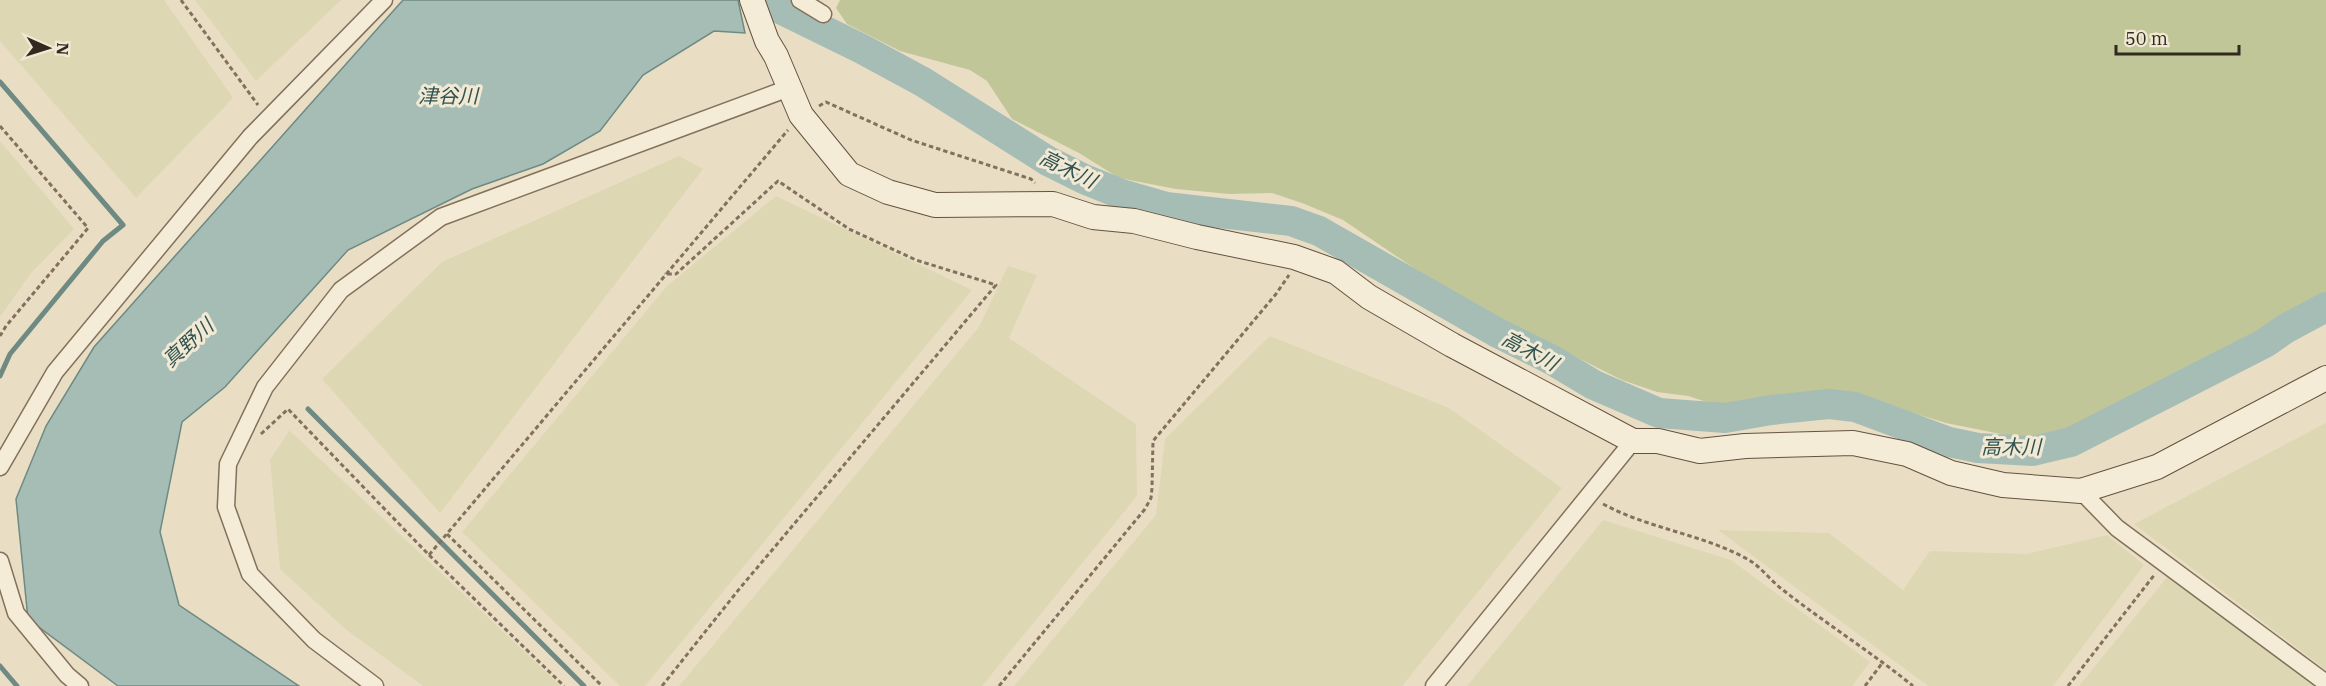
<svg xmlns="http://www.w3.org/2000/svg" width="2326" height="686" viewBox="0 0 2326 686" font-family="'IBM Plex Serif','Noto Sans JP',serif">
<rect width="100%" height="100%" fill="#e9dec4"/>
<g fill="#ded7b3">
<polygon points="0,0 164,0 233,98 136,198 0,41"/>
<polygon points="195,0 341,0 256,81"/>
<polygon points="0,141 74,229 31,273 0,317"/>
<polygon points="679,156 703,169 440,513 322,379 442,262"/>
<polygon points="776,196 972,290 645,686 620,686 462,532 667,286"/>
<polygon points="1008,266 1037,275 1009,338 1136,424 1137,496 982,686 679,686 979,327"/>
<polygon points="1270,336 1449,408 1562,488 1402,686 1014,686 1156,515 1165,439"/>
<polygon points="2326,423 2326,670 2134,524"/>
<polygon points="289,431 290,431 561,686 423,686 344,628 280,569 270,460"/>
<polygon points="1603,520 1731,560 1870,662 1852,686 1467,686"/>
<polygon points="1718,530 1829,533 1903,590 1930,551 2027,554 2107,535 2144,565 2053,686 1928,686"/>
<polygon points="2168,576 2315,686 2079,686"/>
</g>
<polygon fill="#c1c699" points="840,0 2326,0 2326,295 2245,342 2160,382 2078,426 2044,437 2006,435 1946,423 1883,404 1818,393 1755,399 1716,405 1688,396 1657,392 1622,380 1476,307 1433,281 1343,220 1302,203 1272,193 1229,194 1176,189 1119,178 1079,153 1012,119 987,81 970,70 900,51 847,24 836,8"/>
<polygon fill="#a6bdb6" stroke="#6e8a83" stroke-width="1.5" points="403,0 738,0 745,33 714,31 643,75 600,131 543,164 472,189 348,250 225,387 182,422 160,532 179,605 299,686 118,686 28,619 16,499 46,426 94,347"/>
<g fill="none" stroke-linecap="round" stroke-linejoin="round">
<g stroke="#6e8a83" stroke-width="5">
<polyline points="0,82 123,225 103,241 10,354 0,376"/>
<polyline points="308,409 584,686"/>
<polyline points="0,666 17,686"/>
</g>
<polyline stroke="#a6bdb6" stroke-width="30" points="762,0 862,49 923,82 1048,161 1084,179 1121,194 1166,207 1291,221 1319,231 1496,332 1552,360 1594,385 1659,413 1725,418 1771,410 1829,404 1855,407 1949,442 1978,448 2033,451 2071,442 2265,343 2285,329 2326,307"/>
<defs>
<g id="street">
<polyline points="800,0 823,14"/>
<polyline points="0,467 55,372 250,137 384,0"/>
<polyline points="2081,491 2117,528 2326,683"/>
<polyline points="0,561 16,613 67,675 80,686"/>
<polyline points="375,686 314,640 250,574 226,507 228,464 265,387 341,290 441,217 789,88"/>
<polyline points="1434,686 1633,441"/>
</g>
<polyline id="secondary" points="752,0 767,41 776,56 801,115 849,174 888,192 935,205 1053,204 1093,217 1134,221 1197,237 1294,257 1336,272 1369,297 1452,345 1633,441 1658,441 1700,451 1745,446 1853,443 1907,454 1951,473 2003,485 2081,491 2157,467 2326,378"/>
</defs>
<use href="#street" stroke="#82715d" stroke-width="19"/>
<use href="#secondary" stroke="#645240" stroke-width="26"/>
<g stroke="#82715d" stroke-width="3" stroke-dasharray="4.5 3" stroke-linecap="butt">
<polyline points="181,0 258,105"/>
<polyline points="819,106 826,102 911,140 1031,179 1035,183"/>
<polyline points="0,126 88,228 6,326 0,336"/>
<polyline points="261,434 288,409 429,555 564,686"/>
<path d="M 1603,504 C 1649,529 1703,534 1749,560 C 1761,567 1771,581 1783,590 C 1825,623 1871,652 1913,686"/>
<polyline points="447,534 602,686"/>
<polyline points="429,555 788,130"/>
<polyline points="662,686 740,588 996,285 916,260 849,229 778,181 676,274 664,274"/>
<polyline points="999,686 1145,509 1151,498 1152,488 1153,441 1276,294 1289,275"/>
<polyline points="1865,686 1883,662"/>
<polyline points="2068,686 2155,574"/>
</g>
<use href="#street" stroke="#f5ecd7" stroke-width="16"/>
<use href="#secondary" stroke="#f5ecd7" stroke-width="24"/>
</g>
<g text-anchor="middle" stroke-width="6" stroke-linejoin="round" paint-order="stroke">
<g font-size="20" font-style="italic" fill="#305250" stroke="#f1e9d3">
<text x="448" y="103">津谷川</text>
<text transform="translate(1068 169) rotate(26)" y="7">高木川</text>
<text transform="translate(188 343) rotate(-42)" y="7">真野川</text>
<text transform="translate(1530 351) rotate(28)" y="7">高木川</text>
<text x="2011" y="454">高木川</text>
</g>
</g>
<g transform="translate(48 48) rotate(93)" stroke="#f1e9d3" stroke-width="4.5" paint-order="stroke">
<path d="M0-4.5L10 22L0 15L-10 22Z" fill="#33291f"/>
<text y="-9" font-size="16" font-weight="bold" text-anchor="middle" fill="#33291f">N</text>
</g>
<path d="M2116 45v9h123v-9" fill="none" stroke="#33291f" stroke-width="3"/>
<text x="2125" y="45" font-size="18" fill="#33291f" stroke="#f1e9d3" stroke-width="4.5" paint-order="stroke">50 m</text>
</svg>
